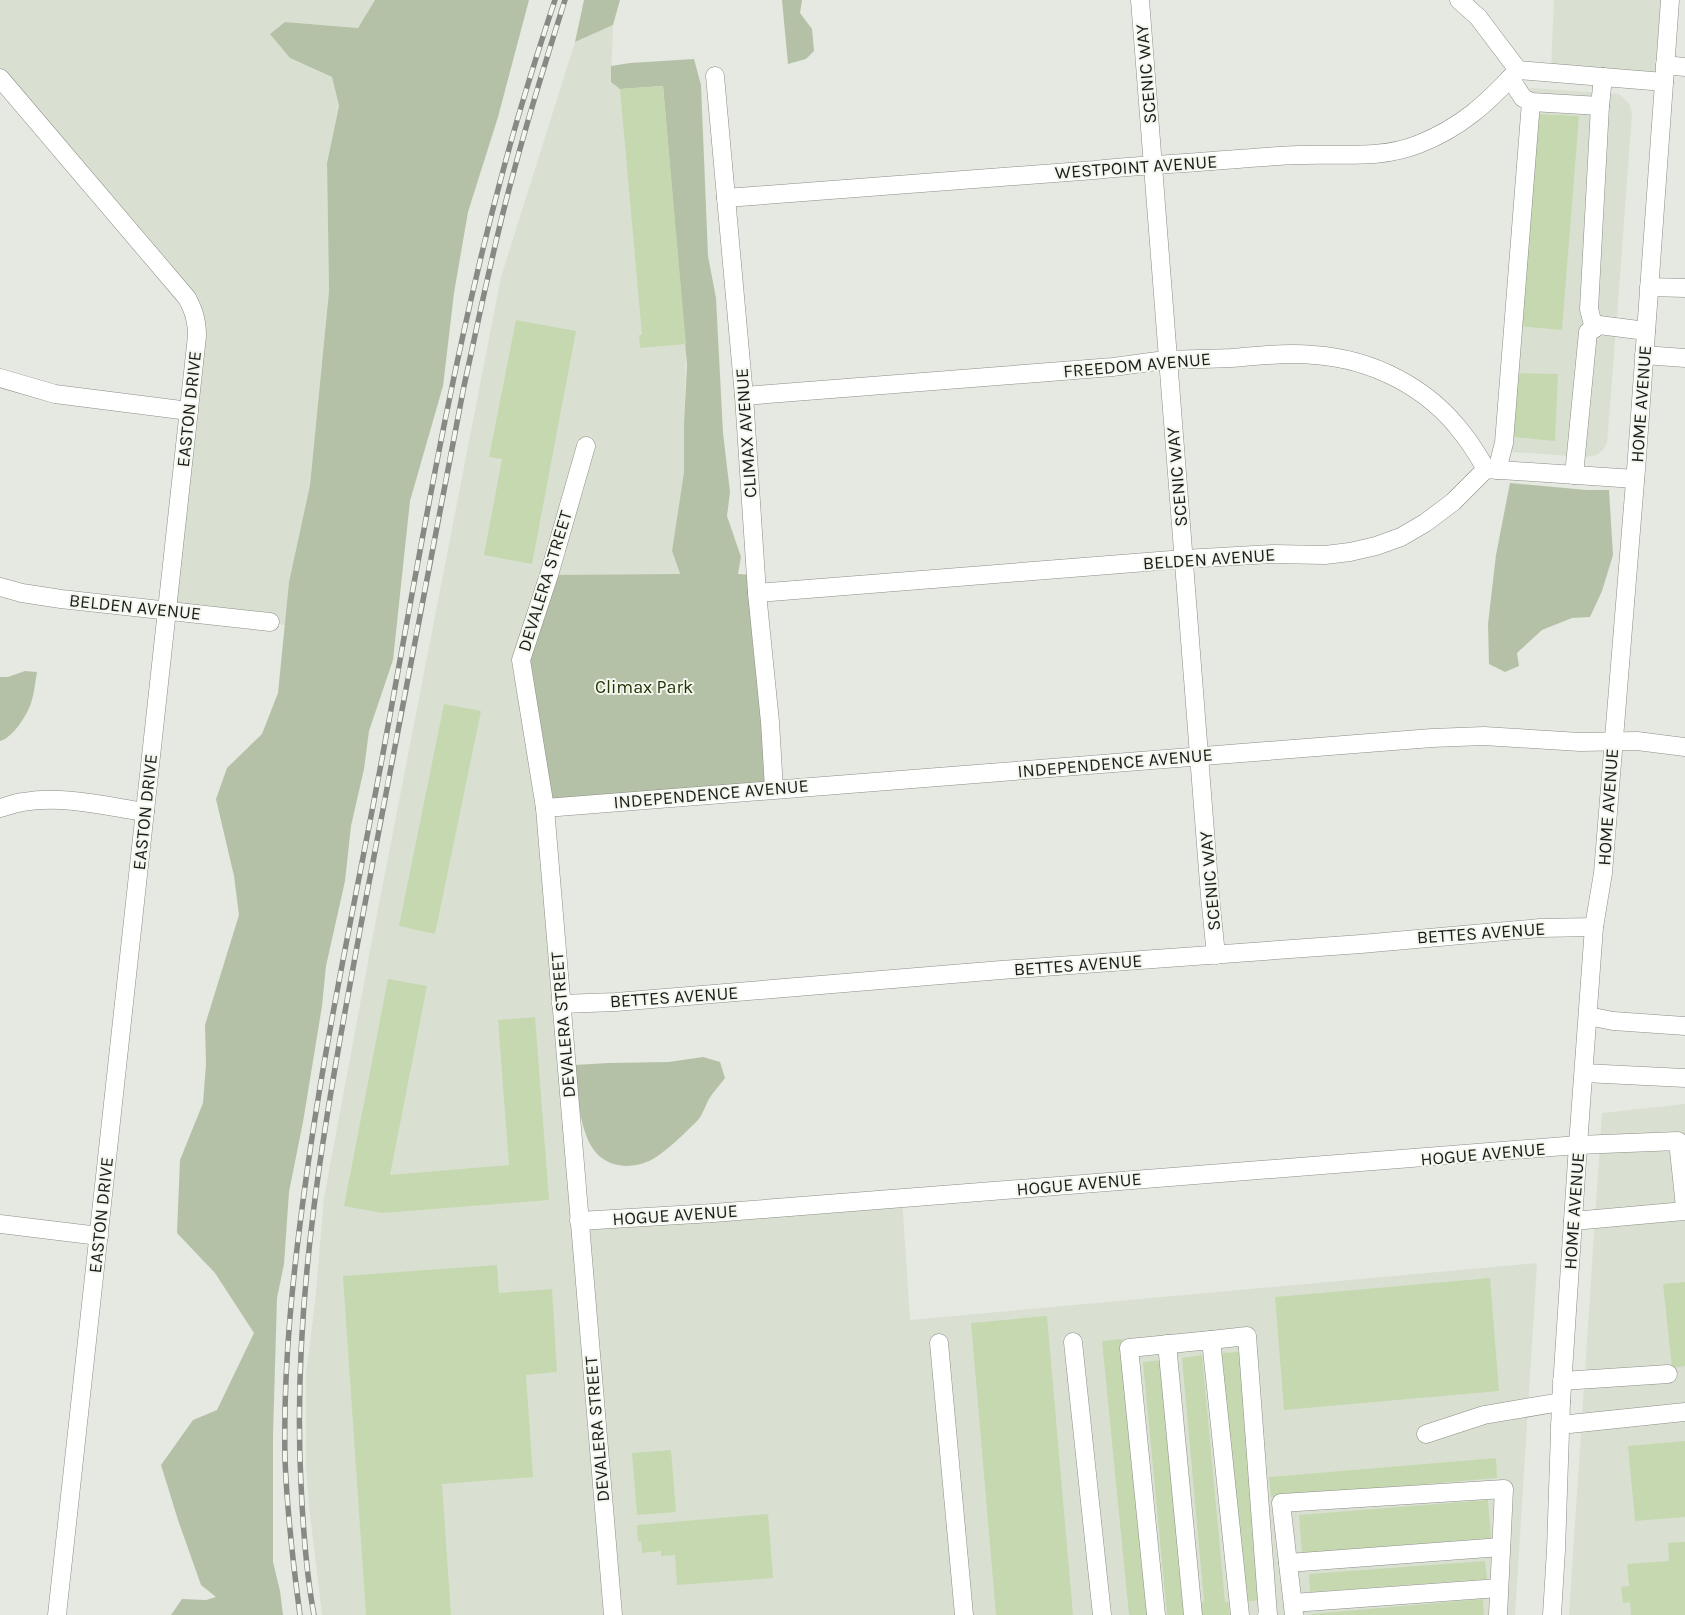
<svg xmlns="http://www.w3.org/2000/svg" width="1685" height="1615" viewBox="0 0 1685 1615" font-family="Karla,sans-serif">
<rect width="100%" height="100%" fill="#e5e9e1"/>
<g fill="#d9e0d1">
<polygon points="0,0 375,0 359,28 285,22 290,58 332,77 339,106 327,163 329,291 310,485 289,582 285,625 168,611 197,323 96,178 0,68"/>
<polygon points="1554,0 1670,0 1664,82 1551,72"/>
<polygon points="613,25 611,82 621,89 663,86 686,344 684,472 672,551 680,575 549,575 521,660 579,1221 902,1198 910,1320 1537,1263 1515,1615 322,1615 309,1506 306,1465 306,1374 315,1303 324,1198 372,940 501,277 575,42"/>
<polygon points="1530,88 1619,94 1629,103 1632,113 1619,290 1607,443 1603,450 1597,455 1586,457 1512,452 1495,446 1509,356"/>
<polygon points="1685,1104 1685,1615 1569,1615 1602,1113"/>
</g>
<g fill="#b5c1a6">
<polygon points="375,0 529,0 498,117 468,212 454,293 443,386 410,501 393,660 369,731 364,769 351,826 345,881 326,966 322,1006 303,1122 289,1192 284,1264 277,1298 273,1435 273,1562 280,1591 283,1615 171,1615 182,1599 206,1600 216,1597 201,1585 178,1520 161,1465 193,1420 217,1410 254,1333 215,1273 177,1233 180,1160 203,1103 206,1064 205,1025 239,915 234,876 216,799 227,768 262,734 278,693 289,582 310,485 329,291 327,163 339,106 332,77 290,58 270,34 285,22 358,28"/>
<polygon points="584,0 620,0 613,25 575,42"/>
<polygon points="782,0 802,0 800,13 812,29 814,51 806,59 788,64"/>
<polygon points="694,59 701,85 708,256 716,298 723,433 730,492 727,516 741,557 738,574 756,575 774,789 545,808 521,660 549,575 680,574 672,551 684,472 684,425 687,365 663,86 620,89 611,82 611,66 630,63"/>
<polygon points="1510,483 1587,490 1609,490 1613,555 1602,591 1590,617 1572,618 1542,630 1517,653 1519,666 1505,672 1489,664 1488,624 1496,555"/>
<path d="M 25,671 L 37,672 C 35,683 34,696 30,706 C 25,718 12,738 0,741 L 0,677 L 8,677 Z"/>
<path d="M 703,1057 L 720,1062 L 725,1078 C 720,1085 713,1092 709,1099 C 705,1106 703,1114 698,1120 C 687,1131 663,1155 649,1161 C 626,1171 602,1166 590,1144 C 578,1120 578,1091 575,1065 L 608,1063 L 669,1062 Z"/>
</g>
<g fill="#c6d8b0">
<polygon points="663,86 686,344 640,348 639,335 642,335 620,89"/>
<polygon points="1537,114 1579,116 1562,330 1520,326"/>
<polygon points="516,320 576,331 532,564 484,555 502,459 489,457"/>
<polygon points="1518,373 1558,374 1555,441 1513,437"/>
<polygon points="444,704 481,711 435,934 399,926"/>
<polygon points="388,979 427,986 390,1175 509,1165 498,1020 535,1017 549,1200 382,1213 344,1206"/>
<polygon points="497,1265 499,1293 552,1289 557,1372 526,1375 533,1477 442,1484 451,1615 366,1615 343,1276"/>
<polygon points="1490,1278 1499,1391 1284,1410 1275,1297"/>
<polygon points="1685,1282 1685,1366 1672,1368 1663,1284"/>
<polygon points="1047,1316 1073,1615 996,1615 971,1323"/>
<polygon points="1122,1339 1148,1615 1129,1615 1102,1341"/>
<polygon points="1239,1352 1261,1600 1242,1602 1221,1353"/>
<polygon points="1202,1355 1225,1602 1228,1601 1230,1615 1199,1615 1198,1606 1202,1605 1202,1602 1204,1602 1182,1358"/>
<polygon points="1163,1360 1187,1615 1167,1615 1143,1362"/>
<polygon points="1685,1441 1685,1517 1635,1521 1628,1446"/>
<polygon points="671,1450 676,1512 637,1515 632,1453"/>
<polygon points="1496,1458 1497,1478 1271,1497 1269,1477"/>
<polygon points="1488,1500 1491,1538 1302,1553 1299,1515"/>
<polygon points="768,1514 773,1578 677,1585 675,1555 661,1556 661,1551 642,1553 641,1541 638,1542 637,1525"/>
<polygon points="1685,1542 1685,1615 1631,1615 1630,1602 1623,1603 1621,1587 1629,1586 1627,1564 1669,1561 1668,1543"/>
<polygon points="1485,1561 1487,1579 1310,1592 1309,1574"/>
<polygon points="1483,1599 1484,1615 1312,1615 1312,1614"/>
</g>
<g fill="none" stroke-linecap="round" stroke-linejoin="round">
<defs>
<g id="minor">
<polyline points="1140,0 1210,896 1216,955"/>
<polyline points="1459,0 1478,17 1518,70 1664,82"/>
<polyline points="1665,65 1685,67"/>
<polyline points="715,76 744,396 757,593 770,722 774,789"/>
<path d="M 0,78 L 187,298 C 194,311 197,321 197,336 L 57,1615"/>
<polyline points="1510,78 1523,98 1531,102 1600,106 1589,309 1594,329"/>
<polyline points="1600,106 1603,77"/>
<path d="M 726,198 L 1095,170 C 1134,166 1173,164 1212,161 C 1241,159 1270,156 1299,155 C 1341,153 1379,160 1419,144 C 1462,127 1487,103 1518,70"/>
<polyline points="1649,287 1685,288"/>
<polyline points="1644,355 1685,358"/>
<polyline points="0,378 55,394 189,411"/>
<path d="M 744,396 L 1113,367 C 1132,365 1151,361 1170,360 C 1190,359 1210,359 1231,358 C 1258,356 1286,352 1314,355 C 1372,359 1428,387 1463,434 C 1472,445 1479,457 1486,469"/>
<polyline points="586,446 549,575 521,660 545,808 613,1615"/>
<polyline points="1497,470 1504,443 1531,102"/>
<polyline points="1574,475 1588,332 1599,325 1646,331"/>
<polyline points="0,587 22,593 61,599 270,622"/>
<polyline points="757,593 1184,559 1273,554 1325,555 1350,552 1376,546 1401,537 1425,523 1453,502 1486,469 1635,479"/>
<path d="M 0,808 C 8,806 15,803 23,802 C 63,795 105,806 145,812"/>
<polyline points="545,808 1432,738 1484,736 1580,742 1637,741 1685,747"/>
<polyline points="561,1004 616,1002 1001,970 1361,944 1540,928 1594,927"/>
<polyline points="1588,1016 1613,1021 1685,1026"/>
<polyline points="1584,1073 1685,1078"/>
<polyline points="579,1221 713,1213 1578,1145 1678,1141 1685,1207"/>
<polyline points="1573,1221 1685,1211"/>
<polyline points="0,1224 99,1236"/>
<polyline points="1211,1340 1247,1336 1268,1615 1267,1615"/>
<polyline points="1073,1342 1102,1615"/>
<polyline points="939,1343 964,1615"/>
<polyline points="1167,1344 1193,1615"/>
<polyline points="1562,1381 1668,1374"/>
<polyline points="1560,1425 1685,1412"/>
<polyline points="1426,1434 1484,1415 1561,1402"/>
<polyline points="1288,1563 1501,1547"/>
<polyline points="1293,1603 1499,1588"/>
<polyline points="1156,1615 1129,1348 1211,1340 1240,1615"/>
<polyline points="1294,1615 1281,1503 1504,1489 1498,1615"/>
<polyline points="1552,1615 1556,1550 1561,1402 1578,1145 1594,927 1603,873 1637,457 1670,0"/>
</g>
</defs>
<use href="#minor" stroke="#8a8e86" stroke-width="19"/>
<use href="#minor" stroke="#fff" stroke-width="18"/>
<defs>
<g id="rail">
<path d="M 300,1615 C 293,1563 287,1511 285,1459 C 283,1365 293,1272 306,1179 C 325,1040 355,902 381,764 C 417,570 449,373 500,182 C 516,121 535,60 555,0"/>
<path d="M 314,1615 C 306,1572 303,1528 301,1484 C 291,1292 328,1103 363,914 C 396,738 430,562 464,386 C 480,314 494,242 514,171 C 529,114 547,57 565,0"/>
</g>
</defs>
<use href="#rail" stroke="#878a84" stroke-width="5.5"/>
<use href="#rail" stroke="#f3f7ee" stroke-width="4" stroke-dasharray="11" stroke-linecap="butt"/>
</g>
<g text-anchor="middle" stroke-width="4" stroke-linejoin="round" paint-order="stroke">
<g font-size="18" fill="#1d1e1b" stroke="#f3f7ee">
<text transform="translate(1146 74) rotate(-95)" y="6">SCENIC WAY</text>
<text transform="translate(1136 167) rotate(-4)" y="6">WESTPOINT AVENUE</text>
<text transform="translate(1137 365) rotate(-5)" y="6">FREEDOM AVENUE</text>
<text transform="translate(1641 404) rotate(-86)" y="6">HOME AVENUE</text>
<text transform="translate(189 409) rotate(-84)" y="6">EASTON DRIVE</text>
<text transform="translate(746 433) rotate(-94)" y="6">CLIMAX AVENUE</text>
<text transform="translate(1177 477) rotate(-95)" y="6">SCENIC WAY</text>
<text transform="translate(1209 559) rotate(-4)" y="6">BELDEN AVENUE</text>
<text transform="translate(545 581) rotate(-73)" y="6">DEVALERA STREET</text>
<text transform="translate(135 607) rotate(6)" y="6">BELDEN AVENUE</text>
<text transform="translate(1115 763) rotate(-5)" y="6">INDEPENDENCE AVENUE</text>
<text transform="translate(711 794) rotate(-5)" y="6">INDEPENDENCE AVENUE</text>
<text transform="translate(1608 807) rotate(-86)" y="6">HOME AVENUE</text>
<text transform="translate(145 812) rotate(-84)" y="6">EASTON DRIVE</text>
<text transform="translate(1210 881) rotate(-95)" y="6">SCENIC WAY</text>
<text transform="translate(1481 933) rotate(-4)" y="6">BETTES AVENUE</text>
<text transform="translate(1078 965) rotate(-4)" y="6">BETTES AVENUE</text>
<text transform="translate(674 997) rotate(-4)" y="6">BETTES AVENUE</text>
<text transform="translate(563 1025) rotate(-95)" y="6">DEVALERA STREET</text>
<text transform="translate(1483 1154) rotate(-5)" y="6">HOGUE AVENUE</text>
<text transform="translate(1079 1184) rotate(-5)" y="6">HOGUE AVENUE</text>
<text transform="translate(1574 1211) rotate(-86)" y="6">HOME AVENUE</text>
<text transform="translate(101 1215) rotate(-84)" y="6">EASTON DRIVE</text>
<text transform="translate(675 1215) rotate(-4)" y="6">HOGUE AVENUE</text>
<text transform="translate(597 1429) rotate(-95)" y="6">DEVALERA STREET</text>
</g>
<g font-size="18" fill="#243406" stroke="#f3f7ee">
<text x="644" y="693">Climax Park</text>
</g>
</g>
</svg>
